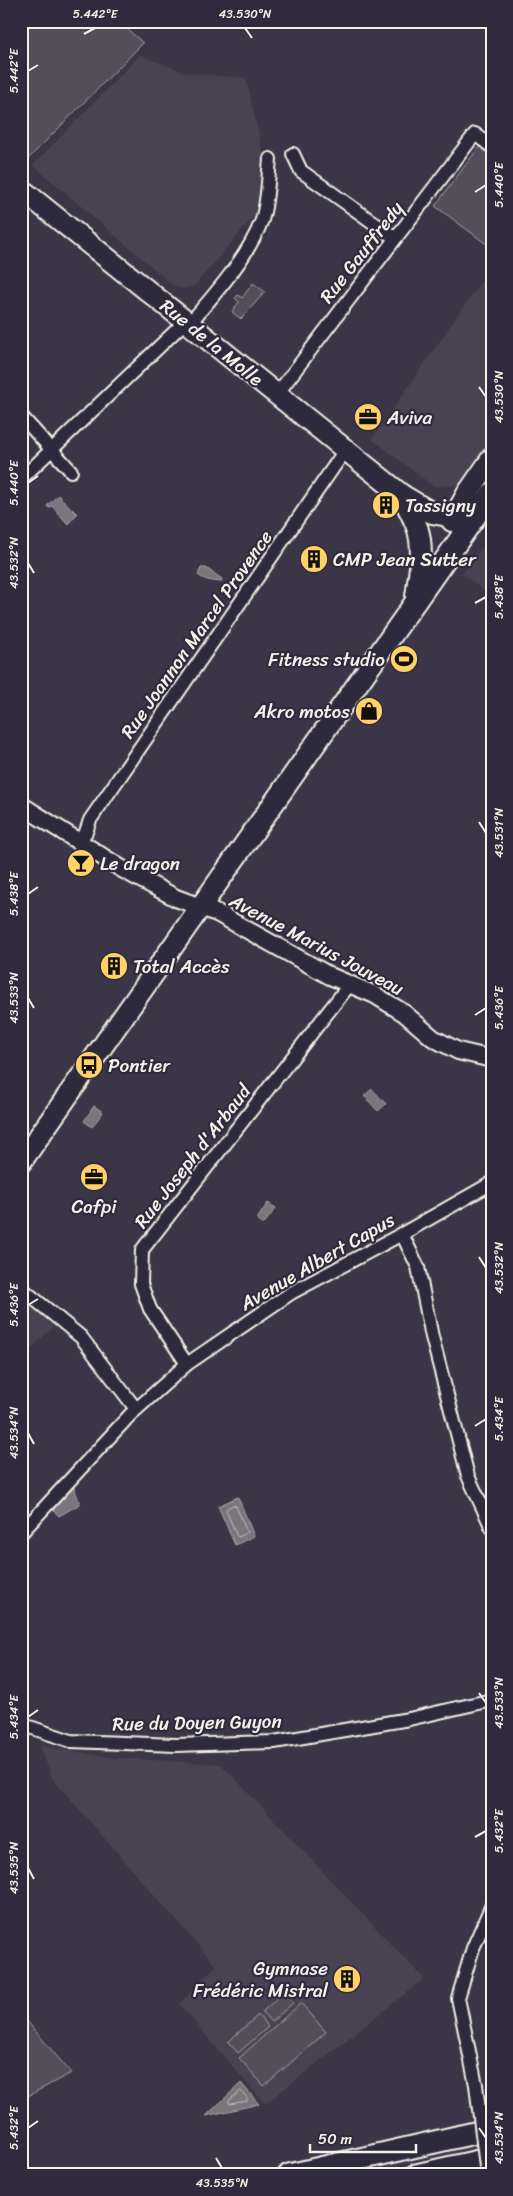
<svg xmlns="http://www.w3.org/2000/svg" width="513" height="2196" viewBox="0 0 513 2196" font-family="Sriracha,sans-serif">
<rect width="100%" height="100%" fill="#3b3647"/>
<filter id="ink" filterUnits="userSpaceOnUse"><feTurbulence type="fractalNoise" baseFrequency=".02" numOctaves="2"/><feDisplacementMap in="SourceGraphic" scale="10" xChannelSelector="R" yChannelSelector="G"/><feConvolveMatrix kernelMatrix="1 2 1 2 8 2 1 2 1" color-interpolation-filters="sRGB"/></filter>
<g filter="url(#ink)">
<g fill="#484352">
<polygon points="140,55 186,73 246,78 264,157 255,215 194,286 184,289 174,286 33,165"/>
<polygon points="492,266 492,442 462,486 433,486 372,439"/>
<polygon points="492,535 492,597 462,574"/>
<polygon points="21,1296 54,1326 21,1359"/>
<polygon points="40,1746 115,1758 221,1764 424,1979 265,2104 179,2004 216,1966 52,1778"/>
</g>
<g fill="#534e5c" stroke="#a4a0a2">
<polygon points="21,21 118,21 143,43 23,164"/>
<polygon points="482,146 492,154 492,248 435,206 479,147"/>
<polygon points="253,283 264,291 264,293 241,319 232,312 239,302 235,298 238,295 242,298"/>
<polygon points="284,1992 293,2003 271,2022 262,2012"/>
<polygon points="301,2003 326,2032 264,2086 239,2058"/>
<polygon points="21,2014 71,2073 26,2097 21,2105"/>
<polygon points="258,2015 268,2027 238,2053 228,2042"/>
</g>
<g fill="#78747b" stroke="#aaa6a7">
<polygon points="58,495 77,514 68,524 52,506 49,508 47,506"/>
<path d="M 201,568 L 206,568 L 222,579 L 221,582 C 212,581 206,581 198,575 Z"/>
<polygon points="372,1089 386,1104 378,1111 364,1096"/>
<polygon points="94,1106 103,1112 92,1127 84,1121"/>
<polygon points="268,1203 276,1208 263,1225 257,1219"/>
<polygon points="74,1487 80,1504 59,1516 53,1510"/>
<polygon points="238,1497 254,1536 235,1545 218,1506"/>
<polygon points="241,2083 259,2104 206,2116"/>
</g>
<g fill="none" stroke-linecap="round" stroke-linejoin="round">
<g stroke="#c2bfbc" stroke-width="1">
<polygon points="233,1505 236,1506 247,1532 239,1537 237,1536 226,1510"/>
<polygon points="241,2091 247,2098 247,2101 230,2104 229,2101"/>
</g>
<defs>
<g id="minor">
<polyline points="293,154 301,171 395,238"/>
<path d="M 189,324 C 215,294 248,257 262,220 C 268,200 268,179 270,159"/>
<polyline points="277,394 475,134 492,147"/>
<polyline points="21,416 71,471"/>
<polyline points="21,479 186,321"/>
<polyline points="79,842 86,832 90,820 346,449"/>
<polyline points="402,1234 418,1267 432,1337 468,1476 492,1528"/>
<polyline points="21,1288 81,1337 136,1409"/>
<polyline points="187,1364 150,1309 141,1284 142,1250 350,984"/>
<polyline points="21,1533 130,1415 187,1364 291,1293 402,1234 492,1183"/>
<polyline points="21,1724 71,1741 176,1745 274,1742 409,1719 492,1700"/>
<polyline points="476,2085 458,1998 473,1948 492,1905"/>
</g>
<polyline id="tertiary" points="21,805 122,869 176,898 217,913 330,976 375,995 404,1013 433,1038 458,1051 492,1059"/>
<g id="primary">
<polyline points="21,189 402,495 432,513 453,517 484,504"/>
<path d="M 402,495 C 407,506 414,518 418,530 C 424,551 419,575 416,596"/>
<polyline points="452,521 467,494 492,458"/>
<polyline points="21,1162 492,493"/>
</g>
<g id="trunk">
<polyline points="289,2175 492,2129"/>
<polyline points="416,2175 492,2158"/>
</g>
</defs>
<use href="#minor" stroke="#f4f1e8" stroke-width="16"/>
<use href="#tertiary" stroke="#f4f1e8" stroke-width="20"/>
<use href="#primary" stroke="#f4f1e8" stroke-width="24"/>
<use href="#trunk" stroke="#f4f1e8" stroke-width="25"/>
<use href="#minor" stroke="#2f2a3d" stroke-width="12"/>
<use href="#tertiary" stroke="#2f2a3d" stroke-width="16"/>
<use href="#primary" stroke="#2f2a3d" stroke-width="20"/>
<use href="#trunk" stroke="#2f2a3d" stroke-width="21"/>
<defs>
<polyline id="minor-bridge" points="476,2085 487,2175"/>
</defs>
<use href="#minor-bridge" stroke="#f4f1e8" stroke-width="16" stroke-linecap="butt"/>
<use href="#minor-bridge" stroke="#2f2a3d" stroke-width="12"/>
</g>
</g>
<path fill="none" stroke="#f4f1e8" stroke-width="2" d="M 245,28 L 252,38M 84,34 L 95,28M 28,71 L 38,65M 475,192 L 486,185M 479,387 L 486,397M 28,483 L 38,476M 28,563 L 34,573M 475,603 L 486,597M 479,822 L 486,833M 28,894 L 38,887M 28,998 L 34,1008M 475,1015 L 486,1008M 479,1257 L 486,1268M 28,1305 L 38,1299M 475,1426 L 486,1419M 28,1433 L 34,1444M 479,1693 L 486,1703M 28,1717 L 38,1710M 475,1837 L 486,1831M 28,1868 L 34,1879M 28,2128 L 38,2121M 479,2128 L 486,2138M 216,2158 L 222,2168"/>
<defs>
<symbol id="office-disc" viewBox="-11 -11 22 22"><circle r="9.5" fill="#ffd166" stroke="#2f2a3d"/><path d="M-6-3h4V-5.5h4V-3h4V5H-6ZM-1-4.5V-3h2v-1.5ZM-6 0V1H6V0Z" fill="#111"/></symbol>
<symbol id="building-disc" viewBox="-11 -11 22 22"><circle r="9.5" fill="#ffd166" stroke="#2f2a3d"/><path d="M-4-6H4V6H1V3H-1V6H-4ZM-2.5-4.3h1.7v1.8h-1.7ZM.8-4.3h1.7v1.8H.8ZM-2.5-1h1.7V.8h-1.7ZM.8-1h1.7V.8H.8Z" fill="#111"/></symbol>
<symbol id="stadium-disc" viewBox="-11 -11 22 22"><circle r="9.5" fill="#ffd166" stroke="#2f2a3d"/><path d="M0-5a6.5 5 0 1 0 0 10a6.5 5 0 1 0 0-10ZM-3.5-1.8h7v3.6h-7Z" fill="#111"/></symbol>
<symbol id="shop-disc" viewBox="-11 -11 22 22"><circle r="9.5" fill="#ffd166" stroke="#2f2a3d"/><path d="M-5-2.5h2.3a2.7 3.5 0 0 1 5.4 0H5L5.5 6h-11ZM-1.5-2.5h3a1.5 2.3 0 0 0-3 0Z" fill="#111"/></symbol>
<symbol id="bar-disc" viewBox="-11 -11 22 22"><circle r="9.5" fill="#ffd166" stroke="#2f2a3d"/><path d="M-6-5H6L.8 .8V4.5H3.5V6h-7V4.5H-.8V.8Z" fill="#111"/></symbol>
<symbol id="bus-disc" viewBox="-11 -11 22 22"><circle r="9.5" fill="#ffd166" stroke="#2f2a3d"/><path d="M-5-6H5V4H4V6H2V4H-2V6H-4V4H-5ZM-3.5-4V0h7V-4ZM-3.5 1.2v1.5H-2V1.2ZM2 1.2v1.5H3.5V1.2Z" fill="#111"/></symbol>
</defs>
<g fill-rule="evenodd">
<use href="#office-disc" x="352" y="401" width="32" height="32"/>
<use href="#building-disc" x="370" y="489" width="32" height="32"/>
<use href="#building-disc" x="298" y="543" width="32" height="32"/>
<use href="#stadium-disc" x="388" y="643" width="32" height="32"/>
<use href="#shop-disc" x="353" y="695" width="32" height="32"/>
<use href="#bar-disc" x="65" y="847" width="32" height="32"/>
<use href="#building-disc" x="98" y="950" width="32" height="32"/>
<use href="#bus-disc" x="73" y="1049" width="32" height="32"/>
<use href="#office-disc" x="78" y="1161" width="32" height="32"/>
<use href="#building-disc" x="331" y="1963" width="32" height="32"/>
</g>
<g text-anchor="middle" stroke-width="4.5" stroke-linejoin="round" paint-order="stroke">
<g font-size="19" fill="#f4f1e8" stroke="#2f2a3d">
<text transform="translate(361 252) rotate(-52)" y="7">Rue Gauffredy</text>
<text transform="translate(212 342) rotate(39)" y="7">Rue de la Molle</text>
<text transform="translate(196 634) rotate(-55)" y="7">Rue Joannon Marcel Provence</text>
<text transform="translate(317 944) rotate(28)" y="7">Avenue Marius Jouveau</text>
<text transform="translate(192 1156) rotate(-52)" y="7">Rue Joseph d'Arbaud</text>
<text transform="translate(317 1261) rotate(-30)" y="7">Avenue Albert Capus</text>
<text transform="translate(197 1722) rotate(-1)" y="7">Rue du Doyen Guyon</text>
</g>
<g font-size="19" fill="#f4f1e8" stroke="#2f2a3d" text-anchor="start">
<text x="387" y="424">Aviva</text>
<text x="405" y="512">Tassigny</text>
<text x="333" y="566">CMP Jean Sutter</text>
<text x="385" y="666" text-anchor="end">Fitness studio</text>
<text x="350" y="718" text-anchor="end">Akro motos</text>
<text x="100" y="870">Le dragon</text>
<text x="133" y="973">Total Accès</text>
<text x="108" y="1072">Pontier</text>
<text x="94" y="1213" text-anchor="middle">Cafpi</text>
<text x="328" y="1975" text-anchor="end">Gymnase<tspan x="328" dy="22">Frédéric Mistral</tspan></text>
</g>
</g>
<rect width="513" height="2196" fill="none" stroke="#2f2a3d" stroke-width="55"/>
<path d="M310 2144v8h106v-8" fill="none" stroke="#f4f1e8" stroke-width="2.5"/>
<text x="318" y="2144" font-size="15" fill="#f4f1e8" stroke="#2f2a3d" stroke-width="4" paint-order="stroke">50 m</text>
<rect x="28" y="28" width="458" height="2140" fill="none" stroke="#f4f1e8" stroke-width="2"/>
<g font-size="12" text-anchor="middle" fill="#f4f1e8">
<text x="95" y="18">5.442°E</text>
<text x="245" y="18">43.530°N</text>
<text transform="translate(14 71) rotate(-90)" y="4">5.442°E</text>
<text transform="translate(499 185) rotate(-90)" y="4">5.440°E</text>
<text transform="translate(499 397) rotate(-90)" y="4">43.530°N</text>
<text transform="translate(14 483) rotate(-90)" y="4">5.440°E</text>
<text transform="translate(14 563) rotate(-90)" y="4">43.532°N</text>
<text transform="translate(499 597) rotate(-90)" y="4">5.438°E</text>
<text transform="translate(499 833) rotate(-90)" y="4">43.531°N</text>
<text transform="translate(14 894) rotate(-90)" y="4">5.438°E</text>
<text transform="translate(14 998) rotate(-90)" y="4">43.533°N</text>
<text transform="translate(499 1008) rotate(-90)" y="4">5.436°E</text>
<text transform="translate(499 1268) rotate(-90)" y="4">43.532°N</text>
<text transform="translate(14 1305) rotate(-90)" y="4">5.436°E</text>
<text transform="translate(499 1419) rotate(-90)" y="4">5.434°E</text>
<text transform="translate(14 1433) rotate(-90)" y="4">43.534°N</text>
<text transform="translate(499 1703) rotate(-90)" y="4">43.533°N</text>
<text transform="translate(14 1717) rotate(-90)" y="4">5.434°E</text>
<text transform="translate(499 1831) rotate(-90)" y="4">5.432°E</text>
<text transform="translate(14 1868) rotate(-90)" y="4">43.535°N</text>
<text transform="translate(14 2128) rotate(-90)" y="4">5.432°E</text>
<text transform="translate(499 2138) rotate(-90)" y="4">43.534°N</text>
<text x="222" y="2187">43.535°N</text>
</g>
</svg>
